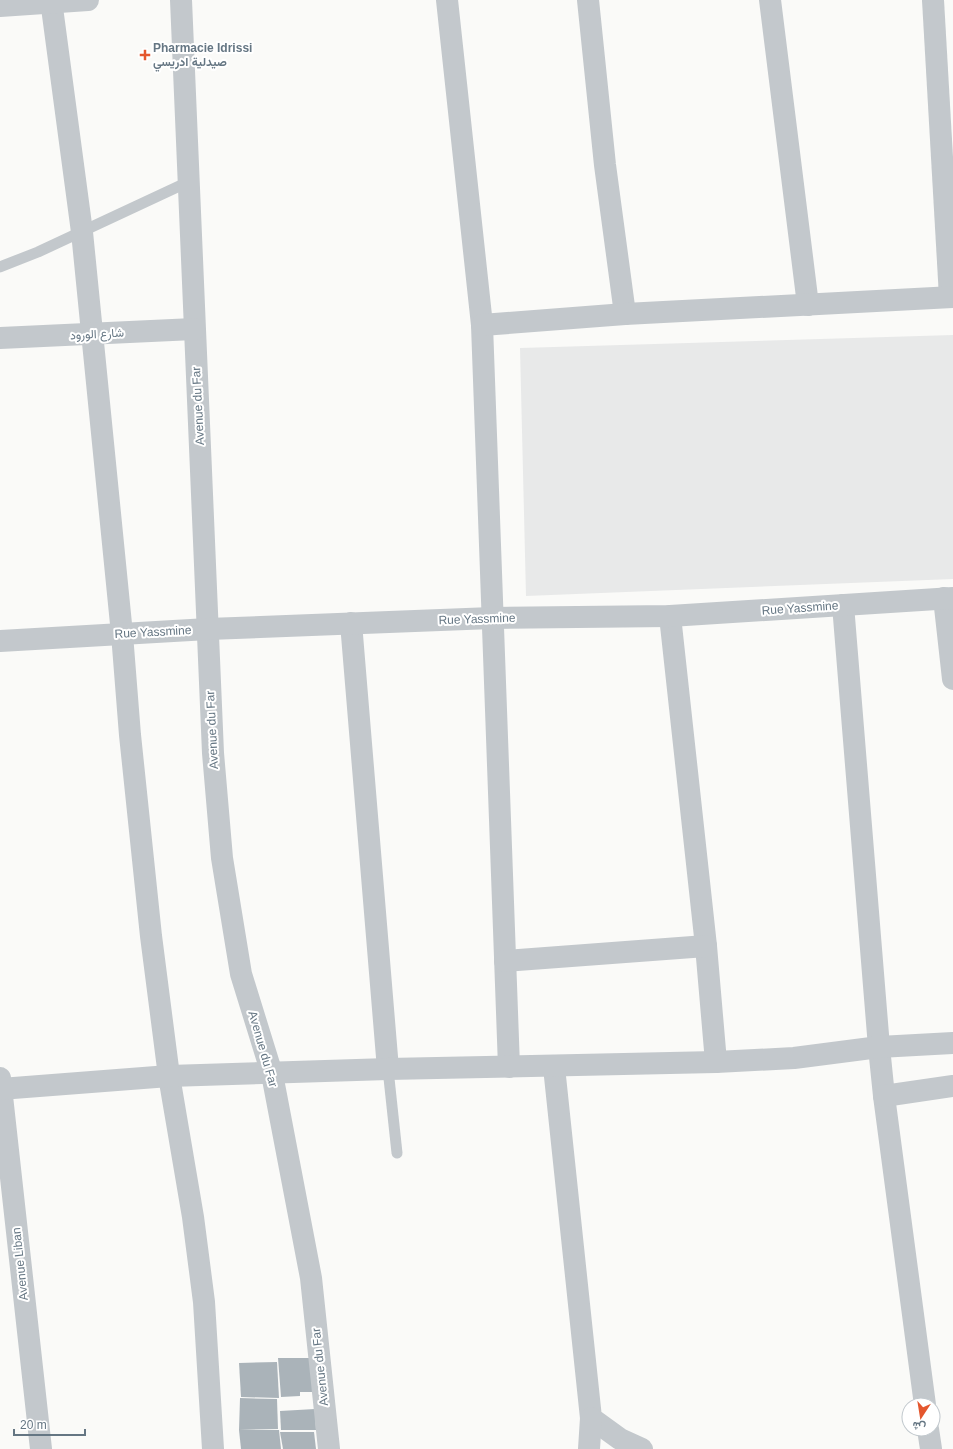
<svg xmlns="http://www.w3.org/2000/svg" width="953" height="1449" viewBox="0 0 953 1449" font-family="Helvetica,Vazirmatn,sans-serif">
<rect width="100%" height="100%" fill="#fafaf8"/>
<polygon fill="#e8e9e9" points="953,335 953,579 526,596 520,348"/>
<g fill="#aab3b9">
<polygon points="278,1358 315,1358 316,1392 300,1392 300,1396 281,1397"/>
<polygon points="277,1362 279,1398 241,1397 239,1363"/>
<polygon points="240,1398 277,1399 278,1429 239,1430"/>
<polygon points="315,1409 316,1430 281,1430 280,1411"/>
<polygon points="239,1430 279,1430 281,1449 241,1449"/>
<polygon points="280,1432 314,1432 316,1449 283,1449"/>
</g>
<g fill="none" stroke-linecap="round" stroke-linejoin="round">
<g stroke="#c3c8cc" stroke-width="11">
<polyline points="0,267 38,252 188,182"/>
<polyline points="388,1069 397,1153"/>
</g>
<g stroke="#c3c8cc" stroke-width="22">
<polyline points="51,0 82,232 122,634 130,735 151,936 169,1076 193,1217 204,1302 213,1449"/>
<polyline points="181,0 213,753 222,858 241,974 272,1074 311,1278 329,1449"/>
<polyline points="447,0 482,325 509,1067"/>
<polyline points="588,0 605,165 625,314"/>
<polyline points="770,0 808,305"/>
<polyline points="933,0 950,297"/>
<polyline points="0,6 88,0"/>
<polyline points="482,325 625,314 953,297"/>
<polyline points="0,338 194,329"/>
<polyline points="944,598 953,679"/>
<polyline points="843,605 879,1047 884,1096 925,1405"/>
<polyline points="670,616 706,946 716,1062"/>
<polyline points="351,623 388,1069"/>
<polyline points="0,641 208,629 492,618 670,616 953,598"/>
<polyline points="505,961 706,946"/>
<polyline points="554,1067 591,1418 620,1439 642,1449"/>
<polyline points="0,1078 41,1449"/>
<polyline points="0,1089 169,1076 388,1069 716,1062 794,1058 879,1047 953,1043"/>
<polyline points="884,1096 953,1086"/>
<polyline points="928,1429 931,1449"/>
<polyline points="589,1449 591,1418"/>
</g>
</g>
<path fill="#e4572e" stroke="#fff" stroke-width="1.5" d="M143 49h4v4h4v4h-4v4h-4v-4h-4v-4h4z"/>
<g text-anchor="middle" stroke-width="4" stroke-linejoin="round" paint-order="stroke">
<g font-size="12" font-weight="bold" fill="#657683" stroke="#fff" text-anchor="start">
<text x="153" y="52">Pharmacie Idrissi<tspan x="153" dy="14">صيدلية ادريسي</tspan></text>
</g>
<g font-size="12" fill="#657683" stroke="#fff">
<text transform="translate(97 334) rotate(-3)" y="4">شارع الورود</text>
<text transform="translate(198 406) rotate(-93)" y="4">Avenue du Far</text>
<text transform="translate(800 608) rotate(-4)" y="4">Rue Yassmine</text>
<text transform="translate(477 619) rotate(-2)" y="4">Rue Yassmine</text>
<text transform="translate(153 632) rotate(-3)" y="4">Rue Yassmine</text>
<text transform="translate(212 730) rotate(-93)" y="4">Avenue du Far</text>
<text transform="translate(263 1049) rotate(74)" y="4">Avenue du Far</text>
<text transform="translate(20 1264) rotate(-96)" y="4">Avenue Liban</text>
<text transform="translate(320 1367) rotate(-96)" y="4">Avenue du Far</text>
</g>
</g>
<g transform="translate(921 1417) rotate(192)"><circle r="19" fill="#ffffff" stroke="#c1c8cd"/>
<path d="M0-3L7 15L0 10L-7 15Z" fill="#e4572e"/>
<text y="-6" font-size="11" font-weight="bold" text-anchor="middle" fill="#657683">ش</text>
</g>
<path d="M14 1429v6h71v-6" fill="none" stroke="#657683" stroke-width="2"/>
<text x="20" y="1429" font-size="12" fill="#657683" stroke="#ffffff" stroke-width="3" paint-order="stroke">20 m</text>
</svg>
